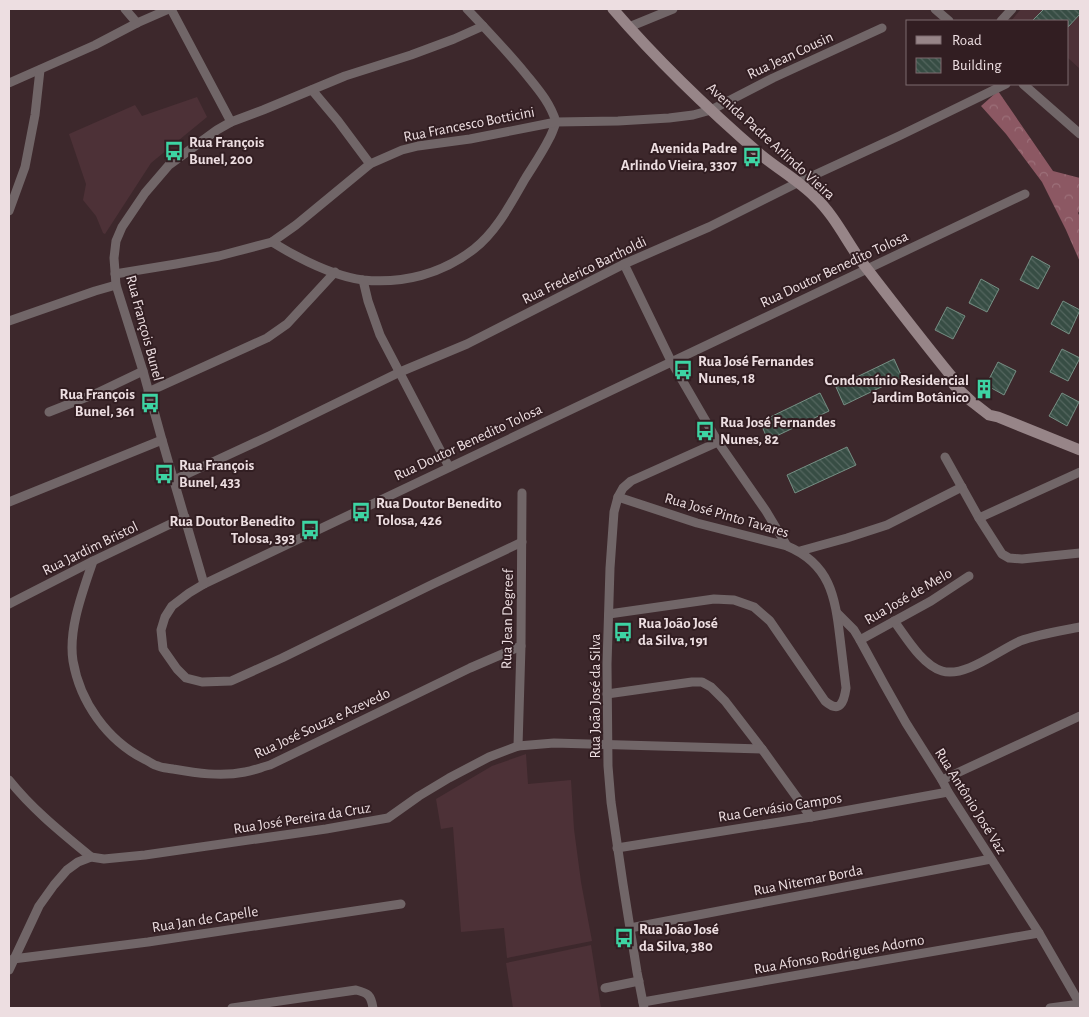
<svg xmlns="http://www.w3.org/2000/svg" width="1089" height="1017" viewBox="0 0 1089 1017" font-family="'Alegreya Sans',sans-serif">
<defs>
<pattern id="forest-crowns" width="20" height="18" patternUnits="userSpaceOnUse" patternTransform="scale(1.25)"><rect width="20" height="18" fill="#8c5863"/><path d="M2 6a3 3 0 1 1 6 0M12 15a3 3 0 1 1 6 0" fill="none" stroke="#9c7079"/></pattern>
<pattern id="building-back-hatch" width="6" height="6" patternUnits="userSpaceOnUse" patternTransform="scale(1.25)"><rect width="6" height="6" fill="#374d44"/><path d="M-1 5l2 2M0 0l6 6M5-1l2 2" fill="none" stroke="#54665f"/></pattern>
</defs>
<rect width="100%" height="100%" fill="#3d282c"/>
<g fill="#4d3137">
<polygon points="1021,9 1080,9 1080,69 1068,58 1068,21 1011,21"/>
<polygon points="197,97 207,117 151,163 105,234 103,233 96,216 83,200 86,184 69,134 135,105 142,116"/>
<polygon points="526,754 528,784 571,780 574,829 581,882 592,941 507,958 504,928 461,932 453,827 441,829 436,799 492,766"/>
<polygon points="591,945 601,1008 513,1008 506,963"/>
</g>
<polygon fill="url(#forest-crowns)" points="998,91 1053,171 1080,178 1080,210 1078,213 1080,217 1080,262 1066,230 1042,182 1006,134 981,106"/>
<g fill="url(#building-back-hatch)" stroke="#768f84">
<polygon points="1044,9 1080,9 1080,14 1068,27 1068,21 1032,21"/>
<polygon points="1032,256 1050,266 1038,289 1020,280"/>
<polygon points="981,279 999,289 987,312 969,303"/>
<polygon points="1063,301 1080,310 1069,334 1051,324"/>
<polygon points="947,307 965,316 953,339 935,330"/>
<polygon points="1062,349 1080,358 1068,381 1050,372"/>
<polygon points="894,359 902,377 844,405 836,387"/>
<polygon points="998,362 1016,371 1004,395 986,385"/>
<polygon points="820,393 829,411 768,440 760,422"/>
<polygon points="1062,393 1079,402 1067,426 1049,416"/>
<polygon points="847,447 856,465 795,493 787,475"/>
</g>
<g fill="none" stroke-linecap="round" stroke-linejoin="round">
<g stroke="#716668" stroke-width="9">
<polyline points="125,9 137,23"/>
<polyline points="171,9 231,122"/>
<polyline points="935,9 949,21"/>
<polyline points="1001,21 1012,9"/>
<polyline points="629,27 673,9"/>
<polyline points="9,83 95,45 137,23 169,9"/>
<polyline points="1023,84 1080,134"/>
<polyline points="312,90 338,121 370,164"/>
<polyline points="9,211 25,167 35,115 40,70"/>
<path d="M 272,242 C 298,258 333,276 363,280 C 403,284 442,274 474,249 C 497,231 511,203 525,179 C 533,166 542,153 549,139 C 552,134 554,128 556,122 C 550,102 537,88 525,73 C 506,50 487,30 467,9"/>
<polyline points="624,264 671,361 718,442 766,511 787,546"/>
<polyline points="115,274 176,264 219,256 272,242 296,225 370,164 402,150 418,146 470,139 556,122 618,121 669,118 693,115 711,110 773,78 882,28"/>
<polyline points="363,280 368,301 380,335 449,467"/>
<polyline points="9,321 95,291 116,285"/>
<polyline points="148,392 267,338 287,324 335,272"/>
<polyline points="49,412 97,393 143,371"/>
<polyline points="945,457 979,518 1002,554 1009,558 1022,559 1080,553"/>
<polyline points="174,480 269,436 400,372 467,344 624,264 709,227 797,183 899,136 1006,84"/>
<polyline points="9,502 162,440"/>
<polyline points="979,518 1080,472"/>
<polyline points="522,542 433,584 282,658 231,681 202,682 186,678 177,669 163,649 161,630 165,617 172,606 189,593 204,584 1025,194"/>
<polyline points="800,551 847,538 887,525 962,487"/>
<path d="M 93,561 C 83,591 68,629 73,661 C 80,702 107,740 144,759 C 149,761 153,765 158,766 C 162,768 168,768 173,769 C 196,773 221,777 245,772 C 253,771 262,767 270,765 L 470,668 L 521,646"/>
<polyline points="204,584 162,440 143,371 116,285 114,258 116,241 122,227 145,193 169,165 217,130 231,122 263,110 345,76 411,55 454,39 483,26"/>
<polyline points="9,604 93,561 185,517"/>
<polyline points="837,613 854,630 860,640 884,684 906,723 942,780 948,792 1039,933 1080,1004"/>
<path d="M 609,614 L 714,599 L 734,600 L 754,607 L 770,621 L 825,701 C 840,714 844,702 846,688 C 844,671 842,654 840,638 C 835,596 830,564 787,546 L 697,523 L 618,497"/>
<path d="M 894,621 C 906,637 922,665 942,671 C 965,678 999,650 1020,641 C 1039,634 1060,631 1080,627"/>
<polyline points="860,640 931,601 969,576"/>
<polyline points="607,694 692,682 702,682 711,687 725,701 762,749 811,817"/>
<polyline points="518,746 521,646 522,493"/>
<path d="M 9,780 C 33,810 62,833 91,857"/>
<polyline points="942,780 1080,716"/>
<polyline points="617,848 811,817 948,792"/>
<polyline points="630,928 991,859"/>
<polyline points="13,959 148,942 401,904"/>
<polyline points="9,970 39,906 54,885 67,870 78,862 91,857 104,859 145,855 326,829 388,818 419,796 449,778 489,757 518,746 554,743 762,749"/>
<polyline points="605,988 639,981"/>
<polyline points="643,1002 1039,933"/>
<path d="M 232,1008 L 356,990 C 368,993 371,995 373,1008"/>
<polyline points="644,1008 637,972 623,884 611,802 608,766 607,664 610,568 614,512 618,497 623,488 631,481 718,442"/>
<polyline points="1050,1008 1080,1004"/>
</g>
<path stroke="#978588" stroke-width="11" d="M 613,9 C 658,61 709,110 761,155 C 778,169 799,181 815,197 C 834,215 846,240 861,261 C 891,300 921,339 952,377 L 954,385 L 971,401 L 989,415 L 998,417 L 1080,450"/>
</g>
<defs>
<symbol id="bus-bare" viewBox="-9 -9 18 18"><path d="M-5-6H5V4H4V6H2V4H-2V6H-4V4H-5ZM-3.5-4V0h7V-4ZM-3.5 1.2v1.5H-2V1.2ZM2 1.2v1.5H3.5V1.2Z" fill="#3dd4a3" stroke="#321e22" stroke-width="2.5" paint-order="stroke"/></symbol>
<symbol id="building-bare" viewBox="-9 -9 18 18"><path d="M-4-6H4V6H1V3H-1V6H-4ZM-2.5-4.3h1.7v1.8h-1.7ZM.8-4.3h1.7v1.8H.8ZM-2.5-1h1.7V.8h-1.7ZM.8-1h1.7V.8H.8Z" fill="#3dd4a3" stroke="#321e22" stroke-width="2.5" paint-order="stroke"/></symbol>
</defs>
<g fill-rule="evenodd">
<use href="#bus-bare" x="160" y="137" width="28" height="28"/>
<use href="#bus-bare" x="738" y="143" width="28" height="28"/>
<use href="#bus-bare" x="669" y="356" width="28" height="28"/>
<use href="#building-bare" x="970" y="375" width="28" height="28"/>
<use href="#bus-bare" x="136" y="389" width="28" height="28"/>
<use href="#bus-bare" x="691" y="417" width="28" height="28"/>
<use href="#bus-bare" x="150" y="460" width="28" height="28"/>
<use href="#bus-bare" x="347" y="498" width="28" height="28"/>
<use href="#bus-bare" x="296" y="516" width="28" height="28"/>
<use href="#bus-bare" x="609" y="618" width="28" height="28"/>
<use href="#bus-bare" x="610" y="924" width="28" height="28"/>
</g>
<g text-anchor="middle" stroke-width="4" stroke-linejoin="round" paint-order="stroke">
<g font-size="15" fill="#eddee1" stroke="#321e22">
<text transform="translate(790 55) rotate(-25)" y="5">Rua Jean Cousin</text>
<text transform="translate(469 124) rotate(-11)" y="5">Rua Francesco Botticini</text>
<text transform="translate(771 141) rotate(42)" y="5">Avenida Padre Arlindo Vieira</text>
<text transform="translate(834 269) rotate(-25)" y="5">Rua Doutor Benedito Tolosa</text>
<text transform="translate(584 270) rotate(-26)" y="5">Rua Frederico Bartholdi</text>
<text transform="translate(145 328) rotate(75)" y="5">Rua François Bunel</text>
<text transform="translate(468 442) rotate(-25)" y="5">Rua Doutor Benedito Tolosa</text>
<text transform="translate(727 515) rotate(16)" y="5">Rua José Pinto Tavares</text>
<text transform="translate(90 548) rotate(-26)" y="5">Rua Jardim Bristol</text>
<text transform="translate(908 596) rotate(-30)" y="5">Rua José de Melo</text>
<text transform="translate(507 619) rotate(-89)" y="5">Rua Jean Degreef</text>
<text transform="translate(595 696) rotate(-90)" y="5">Rua João José da Silva</text>
<text transform="translate(322 723) rotate(-25)" y="5">Rua José Souza e Azevedo</text>
<text transform="translate(971 801) rotate(58)" y="5">Rua Antônio José Vaz</text>
<text transform="translate(780 807) rotate(-9)" y="5">Rua Gervásio Campos</text>
<text transform="translate(302 818) rotate(-9)" y="5">Rua José Pereira da Cruz</text>
<text transform="translate(808 880) rotate(-11)" y="5">Rua Nitemar Borda</text>
<text transform="translate(205 919) rotate(-9)" y="5">Rua Jan de Capelle</text>
<text transform="translate(839 954) rotate(-10)" y="5">Rua Afonso Rodrigues Adorno</text>
</g>
<g font-size="15" font-weight="bold" fill="#eddee1" stroke="#321e22" text-anchor="start">
<text x="189" y="147">Rua François<tspan x="189" dy="17">Bunel, 200</tspan></text>
<text x="737" y="153" text-anchor="end">Avenida Padre<tspan x="737" dy="17">Arlindo Vieira, 3307</tspan></text>
<text x="698" y="366">Rua José Fernandes<tspan x="698" dy="17">Nunes, 18</tspan></text>
<text x="969" y="385" text-anchor="end">Condomínio Residencial<tspan x="969" dy="17">Jardim Botânico</tspan></text>
<text x="135" y="399" text-anchor="end">Rua François<tspan x="135" dy="17">Bunel, 361</tspan></text>
<text x="720" y="427">Rua José Fernandes<tspan x="720" dy="17">Nunes, 82</tspan></text>
<text x="179" y="470">Rua François<tspan x="179" dy="17">Bunel, 433</tspan></text>
<text x="376" y="508">Rua Doutor Benedito<tspan x="376" dy="17">Tolosa, 426</tspan></text>
<text x="295" y="526" text-anchor="end">Rua Doutor Benedito<tspan x="295" dy="17">Tolosa, 393</tspan></text>
<text x="638" y="628">Rua João José<tspan x="638" dy="17">da Silva, 191</tspan></text>
<text x="639" y="934">Rua João José<tspan x="639" dy="17">da Silva, 380</tspan></text>
</g>
</g>
<rect width="1089" height="1017" fill="none" stroke="#eddee1" stroke-width="20"/>
<rect x="906" y="20" width="162" height="65" fill="#321e22" stroke="#7d6b6e"/>
<rect x="916" y="36" width="25" height="8" fill="#978588" stroke="#7d6b6e"/>
<text x="952" y="45" font-size="15" fill="#eddee1">Road</text>
<rect x="916" y="58" width="25" height="15" fill="url(#building-back-hatch)" stroke="#7d6b6e"/>
<text x="952" y="70" font-size="15" fill="#eddee1">Building</text>
</svg>
